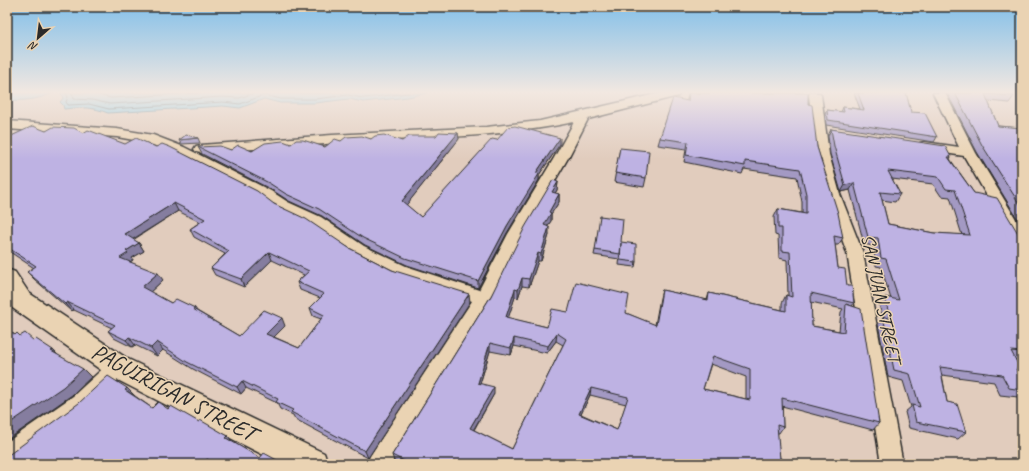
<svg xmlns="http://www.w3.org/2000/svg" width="1029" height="471" viewBox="0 0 1029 471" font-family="Caveat,sans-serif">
<rect width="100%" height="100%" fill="#e1ccbd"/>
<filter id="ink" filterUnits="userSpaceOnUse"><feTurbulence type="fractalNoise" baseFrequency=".025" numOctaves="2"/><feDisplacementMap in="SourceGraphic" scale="8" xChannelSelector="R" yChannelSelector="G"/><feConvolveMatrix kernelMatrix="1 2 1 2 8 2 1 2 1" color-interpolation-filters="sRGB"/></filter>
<g filter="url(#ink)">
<g fill="#8acfeb" stroke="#648d9e">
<path d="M 7,93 L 53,93 C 37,100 24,101 7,100 Z"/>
<path d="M 60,93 L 427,93 L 408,97 L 363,102 L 349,99 L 315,103 L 280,103 L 264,99 L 240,108 L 223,106 L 108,113 C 93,107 81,107 64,109 L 63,105 L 60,102 L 64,97 Z"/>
</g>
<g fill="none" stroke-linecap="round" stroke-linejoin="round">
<g stroke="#516d78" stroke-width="1">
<polyline points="66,93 68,97 66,102 68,105 89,104 109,109 223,102 240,104 264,95 281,99 315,99 348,95 363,98 409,93"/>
<polyline points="72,93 74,99 92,100 110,104 222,97 239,98 255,93"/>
<polyline points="92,93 111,98 198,93"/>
<polyline points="277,93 323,93"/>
</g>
<defs>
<g id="minor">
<path d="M 660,93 L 680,93 L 678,96 L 588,119 L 568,158 L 524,234 L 490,303 L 391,464 L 367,464 L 370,456 L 472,301 L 394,276 L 352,254 L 309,225 L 278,210 L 261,197 L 174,153 L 145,142 L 117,137 L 7,129 L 7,121 L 117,129 L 153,135 L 184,147 L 271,191 L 288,202 L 321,217 L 364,246 L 406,266 L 479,290 L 508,234 L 554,158 L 574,122 C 508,136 441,137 374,141 C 316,144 259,149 201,153 L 196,152 L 194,149 L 196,146 L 201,145 L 332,135 L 486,127 L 540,121 Z"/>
<polygon points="810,93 820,93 821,95 829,154 840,194 863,253 903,464 881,464 847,253 826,194 815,154 809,95"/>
<polygon points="933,93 945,93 976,153 1022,229 1022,248 1016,246 964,156 925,150 920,149 918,146 920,143 925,142 959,147"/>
<polygon points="118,358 125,361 128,367 125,373 87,410 15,463 7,464 7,442 73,396 111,361"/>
</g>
<polygon id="secondary" points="7,269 15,272 29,293 128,359 324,453 328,464 281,464 108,375 11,307 7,299"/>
</defs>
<use href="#minor" stroke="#2b2b2b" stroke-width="3"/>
<use href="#secondary" stroke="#2b2b2b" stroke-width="3"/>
<use href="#minor" fill="#ead3b3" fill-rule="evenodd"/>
<use href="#secondary" fill="#ead3b3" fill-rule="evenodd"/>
</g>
<g fill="#a399c3" stroke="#2b2b2b" fill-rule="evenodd">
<path d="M 688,93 L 808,93 L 808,104 L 817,147 L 843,238 L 838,245 L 835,245 L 838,268 L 847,286 L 854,303 L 852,306 L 879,423 L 873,430 L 782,406 L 783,427 L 779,433 L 777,433 L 780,459 L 811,464 L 400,464 L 394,461 L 392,455 L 491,296 L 558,182 L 557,190 L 555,193 L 559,194 L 559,202 L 551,214 L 551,221 L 547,226 L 549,235 L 541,261 L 538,261 L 529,287 L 522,286 L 518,298 L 515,297 L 508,318 L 547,327 L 568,312 L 626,313 L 655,325 L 660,298 L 662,290 L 707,300 L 709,293 L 782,310 L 782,303 L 786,295 L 788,296 L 787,260 L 779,258 L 778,236 L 775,235 L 774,217 L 778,209 L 802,213 L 802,202 L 797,177 L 744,169 L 742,174 L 684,162 L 686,149 L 658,145 L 660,138 L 687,100 ZM 811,302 L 843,309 L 841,312 L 839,331 L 812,326 ZM 556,341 L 563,345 L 512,449 L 474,430 L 494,394 L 480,384 L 490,351 L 511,355 L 514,346 L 547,353 ZM 711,364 L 746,377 L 746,399 L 703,389 ZM 590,395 L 626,404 L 617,430 L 581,414 Z"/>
<polygon points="854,93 906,93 911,112 937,137 934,142 826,125 825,114 827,110 841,112 843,107 860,109"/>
<polygon points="947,93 1011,93 1014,96 1009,103 988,101 998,126 1022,128 1022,226 977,152"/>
<path d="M 831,129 L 951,157 L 950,159 L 974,193 L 1022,240 L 1022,258 L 1021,259 L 1022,260 L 1022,360 L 1016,360 L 1021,370 L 1018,373 L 1022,381 L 1022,394 L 1018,397 L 1000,395 L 994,382 L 942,375 L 947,402 L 966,432 L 958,439 L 909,428 L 905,412 L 911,407 L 903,381 L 888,377 L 878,324 L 883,318 L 879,305 L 885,297 L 891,299 L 881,267 L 876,266 L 873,246 L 864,244 L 850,190 L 841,192 L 830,154 L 828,136 ZM 892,179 L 933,184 L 941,196 L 950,197 L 962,235 L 934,233 L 888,224 L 882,200 L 895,202 L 900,194 Z"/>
<path d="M 46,131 L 83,133 L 274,204 L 349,248 L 392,270 L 470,302 L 368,458 L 295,419 L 293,415 L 280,409 L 277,403 L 246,388 L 241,394 L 193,369 L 163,350 L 157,356 L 135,345 L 132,347 L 114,338 L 108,331 L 112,328 L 74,310 L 71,311 L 34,279 L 27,272 L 34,268 L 7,250 L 7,138 ZM 178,211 L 200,222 L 190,229 L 194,237 L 225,254 L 211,268 L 215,275 L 244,287 L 272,260 L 304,275 L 297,282 L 300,290 L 320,298 L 310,308 L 313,316 L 321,319 L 299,348 L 274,337 L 285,326 L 239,336 L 197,311 L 195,308 L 171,303 L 150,292 L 163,280 L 130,262 L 133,260 L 132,258 L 144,251 L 139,243 L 133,240 Z"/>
<polygon points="458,133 459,139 406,205 421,217 497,140 560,144 539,175 539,180 507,233 478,288 407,265 365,245 322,216 289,201 272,190 202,154 198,147 231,150 252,151 291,144 325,147 341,141 371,139 402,141"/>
<polygon points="198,138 200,143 181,144 179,140"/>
<polygon points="620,148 646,178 644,187 614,182"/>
<polygon points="621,242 636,262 635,267 619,265 620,255 619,259 594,255 595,250"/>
<polygon points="127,388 135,396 152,408 168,409 199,422 228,436 233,442 260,458 284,464 7,464"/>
</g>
<g fill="#857d9f" stroke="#2b2b2b">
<polygon points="458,133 459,139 404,208 402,201"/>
<polygon points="560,138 560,144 539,175 539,180 507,233 478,288 478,281 507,226 536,173"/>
<polygon points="558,182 557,190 551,200 552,192"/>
<polygon points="854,183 850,190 841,192 845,185"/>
<polygon points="559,194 559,202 551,214 551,221 543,233 544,225 549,212"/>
<polygon points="174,203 178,211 130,241 125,234"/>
<polygon points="549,227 549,235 541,261 541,254"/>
<polygon points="139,243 144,251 132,258 133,260 125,265 120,258 126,251"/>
<polygon points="269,252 272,260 244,287 241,279"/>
<polygon points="538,253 538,261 529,287 529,279"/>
<polygon points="158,273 163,280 147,295 142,287"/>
<polygon points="522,278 522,286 518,298 518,290"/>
<polygon points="515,289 515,297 506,325 506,317"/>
<polygon points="469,294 470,302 368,458 365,451"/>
<polygon points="67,302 74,310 71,311 65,304"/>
<polygon points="282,318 285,326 270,341 266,334"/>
<polygon points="557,333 556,341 547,353 548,346"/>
<polygon points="129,337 135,345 132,347 126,340"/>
<polygon points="514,338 514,346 511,355 511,348"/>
<polygon points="157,342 163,350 157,356 151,348"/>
<polygon points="490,343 490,351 478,390 478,383"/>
<polygon points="53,350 61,358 51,351"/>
<polygon points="83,369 91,377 72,395 7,440 7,425"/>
<polygon points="242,381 246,388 241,394 237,387"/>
<polygon points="494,387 494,394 471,434 470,428"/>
<polygon points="127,388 135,396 125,390"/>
<polygon points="591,388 590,395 578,421 579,414"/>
<polygon points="228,436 234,444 226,438"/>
<polygon points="207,459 212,464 203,464"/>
</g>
<g fill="#beb2e3" stroke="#2b2b2b" fill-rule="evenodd">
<path d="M 689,93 L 808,93 L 808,104 L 812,105 L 817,147 L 838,213 L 843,238 L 834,236 L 838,268 L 845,269 L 847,286 L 852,286 L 854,303 L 811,293 L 812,326 L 844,332 L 846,304 L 861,309 L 879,423 L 782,398 L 783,427 L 777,425 L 780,459 L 811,464 L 410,464 L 392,455 L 491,296 L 525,227 L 553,180 L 558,182 L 552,192 L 559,194 L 549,212 L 551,213 L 544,225 L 549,227 L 541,254 L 538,253 L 529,279 L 522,278 L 518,290 L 515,289 L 506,317 L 547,327 L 552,309 L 568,312 L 576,282 L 629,295 L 626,313 L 656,325 L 662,290 L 708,300 L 709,293 L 786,311 L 786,295 L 792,297 L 790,252 L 782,251 L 782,228 L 778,228 L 778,209 L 806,214 L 806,194 L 800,169 L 745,161 L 745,166 L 686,155 L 688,142 L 660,138 L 673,98 L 688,101 ZM 557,333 L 566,339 L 512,449 L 470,428 L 494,387 L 478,383 L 490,343 L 511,348 L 514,338 L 548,346 ZM 713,356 L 750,369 L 750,400 L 703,389 ZM 591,388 L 628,397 L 617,430 L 579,414 Z"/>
<polygon points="858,93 906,93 911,112 925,113 937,137 828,120 827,110 844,112 843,107 864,110"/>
<polygon points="955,93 1011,93 1014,96 985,94 998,126 1022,128 1022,156 1021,156 1022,158 1022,208 982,145"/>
<path d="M 33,126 L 46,131 L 53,127 L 74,128 L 83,133 L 88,130 L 125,144 L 136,138 L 156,147 L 162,144 L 170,147 L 257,191 L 274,204 L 306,219 L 349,248 L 392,270 L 469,294 L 365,451 L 291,412 L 293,410 L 276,402 L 278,399 L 242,381 L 237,387 L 187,362 L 157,342 L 151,348 L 129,337 L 126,340 L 108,331 L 115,325 L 67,302 L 65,304 L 27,272 L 36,266 L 7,247 L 7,138 ZM 174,203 L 205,219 L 190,229 L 229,251 L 211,268 L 241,279 L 269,252 L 309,271 L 297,282 L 324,294 L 310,308 L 324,315 L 299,348 L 266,334 L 282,318 L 264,310 L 239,336 L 193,309 L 195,308 L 176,299 L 171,303 L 142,287 L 158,273 L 120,258 L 128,253 L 126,251 L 139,243 L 125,234 Z"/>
<polygon points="515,126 560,138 536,173 539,174 507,226 478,281 405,258 363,238 319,209 286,194 269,183 198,147 220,146 231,150 238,145 252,151 265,143 283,141 291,144 296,140 303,140 325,147 335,139 341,141 346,137 362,136 371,139 375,136 384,135 402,141 409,136 436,136 439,132 458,133 402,201 421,217 492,139 497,140 508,127"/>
<path d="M 831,129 L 945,146 L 951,157 L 948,157 L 974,193 L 997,198 L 1022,240 L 1022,242 L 1018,242 L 1022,248 L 1022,254 L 1018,253 L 1022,260 L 1022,352 L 1011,351 L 1021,370 L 1016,369 L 1022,381 L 1022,390 L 1009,388 L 1002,375 L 940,367 L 947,402 L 957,404 L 966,432 L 916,422 L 912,405 L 920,407 L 910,374 L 894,370 L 883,316 L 890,319 L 885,297 L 899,300 L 886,259 L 881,258 L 878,238 L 868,237 L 854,183 L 845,185 L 834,146 ZM 888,171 L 938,177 L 946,189 L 955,190 L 970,235 L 934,233 L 888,224 L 880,192 L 900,194 Z"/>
<polygon points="186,135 198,138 179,140"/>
<polygon points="620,148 649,151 646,178 615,173"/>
<polygon points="600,216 623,219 621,242 636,244 636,262 620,260 621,243 620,254 595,250"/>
<polygon points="7,328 15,335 17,333 20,336 25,333 34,341 36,339 53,350 51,351 83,369 63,387 7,425"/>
<polygon points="108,376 127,388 125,390 152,408 158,402 168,409 171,406 199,422 200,420 228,436 226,438 260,458 264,453 284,464 215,464 207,459 203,464 7,464 7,456 79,403"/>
<polygon points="830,462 841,464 830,464"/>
</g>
</g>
<linearGradient id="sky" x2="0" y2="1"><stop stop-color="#82bfe9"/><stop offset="0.58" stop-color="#f2e8e1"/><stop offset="1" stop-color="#f2e8e1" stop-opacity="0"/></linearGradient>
<rect width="1029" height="159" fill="url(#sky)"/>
<g text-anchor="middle" stroke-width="3" stroke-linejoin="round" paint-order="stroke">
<g font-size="19" fill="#2b2b2b" stroke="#ead3b3">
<text transform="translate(882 298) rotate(78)" y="7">SAN JUAN STREET</text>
</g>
<g font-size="23" fill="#2b2b2b" stroke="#ead3b3">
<text transform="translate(174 392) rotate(28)" y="8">PAGUIRIGAN STREET</text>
</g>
</g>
<rect width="1029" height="471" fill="none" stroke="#ead3b3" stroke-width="24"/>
<rect x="12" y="12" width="1005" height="447" fill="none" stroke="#2b2b2b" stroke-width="1.5" filter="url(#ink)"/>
<g transform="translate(38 38) rotate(208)" stroke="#ead3b3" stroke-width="3" paint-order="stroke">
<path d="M0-3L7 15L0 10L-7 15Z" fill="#2b2b2b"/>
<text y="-6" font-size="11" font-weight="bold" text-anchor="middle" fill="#2b2b2b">N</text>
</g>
</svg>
